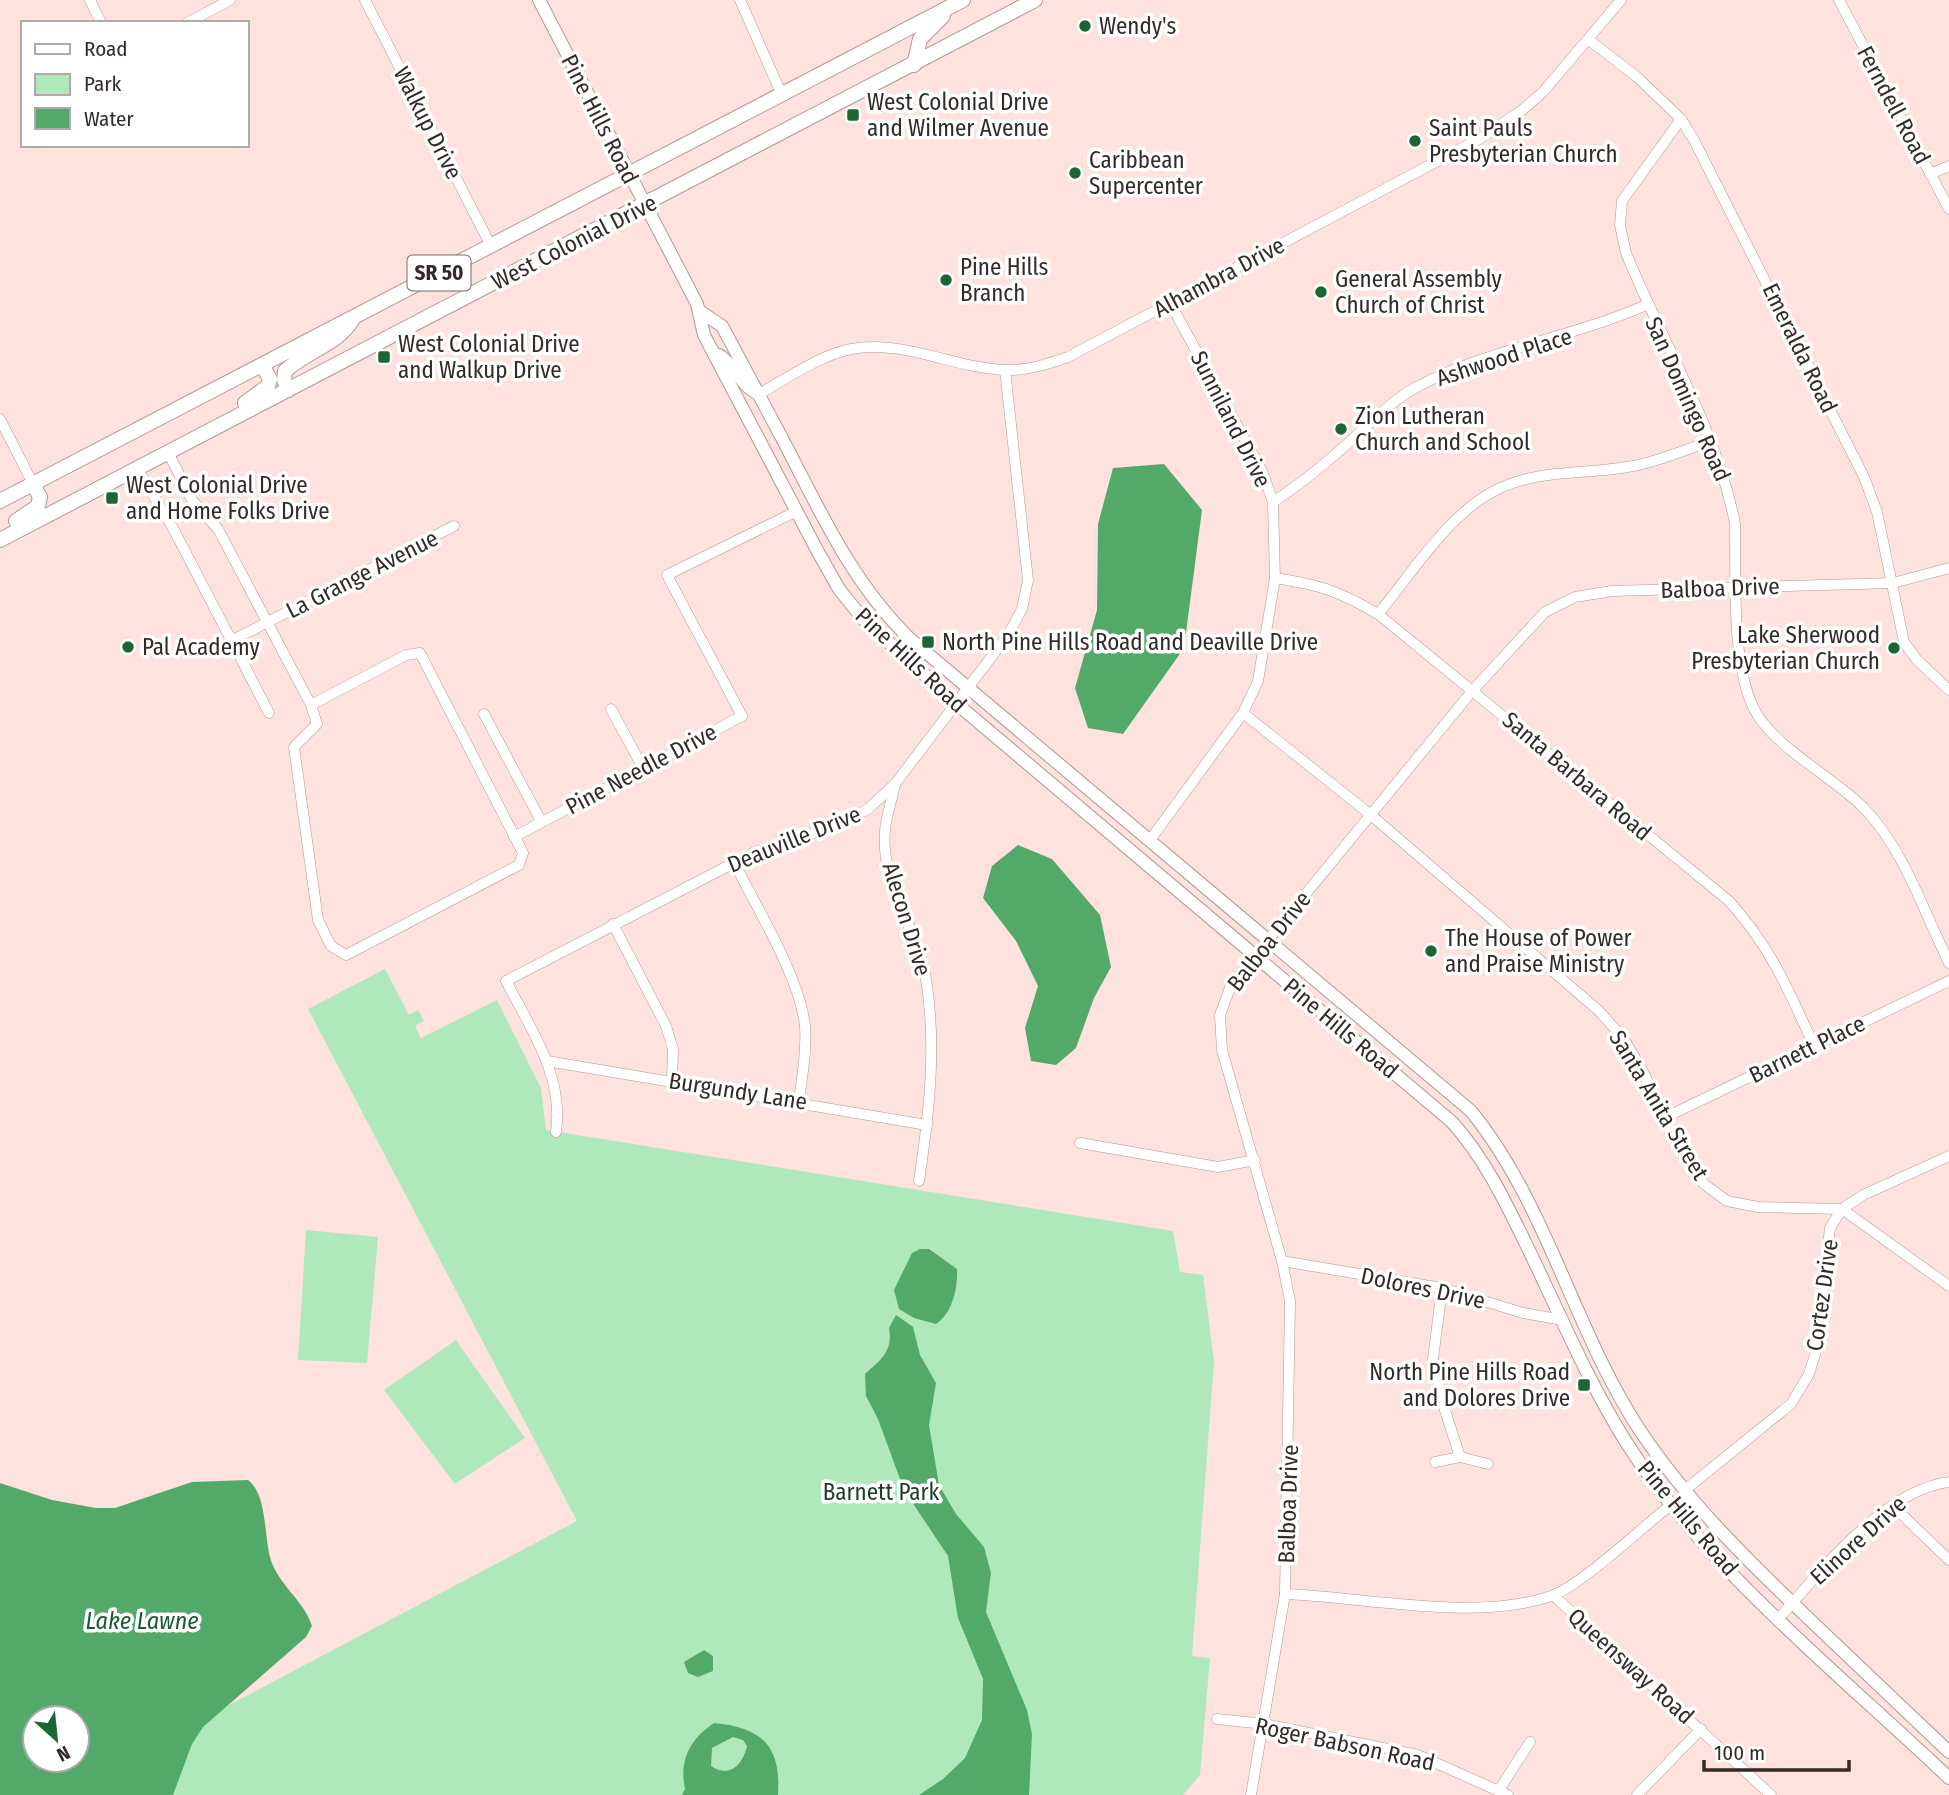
<svg xmlns="http://www.w3.org/2000/svg" width="1949" height="1795" viewBox="0 0 1949 1795" font-family="'Fira Sans Condensed',sans-serif">
<rect width="100%" height="100%" fill="#fee2dd"/>
<g fill="#afe9bb">
<polygon points="385,969 409,1015 418,1010 424,1021 415,1026 421,1038 497,1000 541,1088 546,1130 1173,1231 1180,1272 1203,1275 1214,1361 1192,1656 1210,1658 1200,1775 1183,1795 59,1795 577,1521 308,1009"/>
<polygon points="306,1230 378,1237 367,1363 298,1360"/>
<polygon points="456,1340 525,1438 455,1484 384,1390"/>
</g>
<g fill="#53a969" fill-rule="evenodd">
<polygon points="1164,464 1202,510 1184,648 1123,734 1088,728 1075,688 1097,610 1098,524 1113,468"/>
<polygon points="1018,845 1052,859 1100,915 1111,967 1094,998 1076,1048 1056,1065 1031,1061 1025,1028 1038,986 1016,941 983,898 992,866"/>
<path d="M 920,1249 L 929,1249 L 957,1269 C 958,1288 952,1314 936,1324 L 914,1318 L 899,1309 L 894,1290 L 912,1253 Z"/>
<path d="M 896,1315 L 913,1327 L 920,1355 L 936,1383 L 929,1425 L 939,1485 L 956,1514 L 984,1547 L 991,1573 L 986,1612 L 1027,1710 L 1032,1734 L 1029,1795 L 919,1795 L 943,1779 L 965,1758 L 982,1720 L 983,1679 L 958,1618 L 948,1556 L 904,1490 L 878,1419 L 866,1396 L 865,1374 C 882,1359 893,1351 889,1328 Z"/>
<path d="M 248,1480 C 267,1494 264,1535 270,1557 C 277,1584 304,1600 312,1626 L 306,1637 L 203,1727 L 192,1744 L 173,1795 L 0,1795 L 0,1483 L 52,1500 L 96,1508 L 115,1508 L 192,1482 ZM 35,1718 L 77,1718 L 77,1760 L 35,1760 Z"/>
<polygon points="704,1650 713,1656 713,1671 698,1677 688,1673 684,1662"/>
<path d="M 714,1723 C 763,1728 781,1746 778,1795 L 682,1795 L 685,1789 C 679,1760 690,1739 714,1723 ZM 733,1737 L 743,1740 L 747,1746 C 743,1764 730,1779 711,1766 L 712,1748 Z"/>
</g>
<g fill="none" stroke-linecap="round" stroke-linejoin="round">
<defs>
<g id="minor">
<polyline points="90,0 101,23"/>
<polyline points="365,0 491,246"/>
<polyline points="740,0 782,95"/>
<polyline points="1839,0 1949,209"/>
<polyline points="187,23 230,0"/>
<polyline points="1589,40 1637,77 1681,119 1694,140 1864,477 1877,512 1904,642 1917,660 1949,690"/>
<path d="M 1681,119 L 1622,201 L 1620,225 L 1626,253 C 1662,342 1717,429 1735,524 C 1736,576 1731,663 1754,709 C 1774,748 1834,777 1865,809 C 1904,850 1924,912 1949,963"/>
<polyline points="1930,174 1949,166"/>
<path d="M 759,394 C 786,379 820,355 851,349 C 902,339 954,368 1005,370 C 1027,371 1048,364 1068,357 L 1479,139 L 1521,111 L 1543,92 L 1621,0"/>
<polyline points="0,419 33,484"/>
<polyline points="168,452 192,500 218,529 311,705 317,724 294,747 318,920 331,946 346,955 519,865 523,853 420,653 406,655 311,705"/>
<polyline points="137,468 174,530 269,713"/>
<path d="M 1273,502 C 1304,482 1330,460 1357,435 C 1375,419 1393,400 1415,388 C 1484,350 1572,338 1646,305"/>
<path d="M 1275,578 C 1320,585 1339,591 1378,614 L 1729,901 C 1772,949 1788,989 1814,1046"/>
<path d="M 1378,614 C 1409,577 1445,520 1487,495 C 1533,467 1583,476 1633,466 C 1660,461 1685,450 1710,441"/>
<polyline points="231,641 454,526"/>
<polyline points="611,709 643,768"/>
<polyline points="1243,713 1371,815 1599,1011 1623,1038 1639,1064 1685,1158 1704,1184 1727,1201 1758,1207 1842,1209 1949,1286"/>
<polyline points="484,714 541,821"/>
<path d="M 895,784 C 892,800 886,816 885,831 C 880,882 918,930 926,979 C 937,1047 929,1114 919,1181"/>
<polyline points="514,837 742,716 667,575 797,511"/>
<polyline points="1150,840 1243,713 1258,681 1275,578 1273,502 1262,471 1170,303"/>
<path d="M 734,862 C 756,907 800,977 805,1026 C 807,1051 802,1076 799,1101"/>
<polyline points="613,924 666,1026 673,1049 672,1080"/>
<polyline points="547,1061 927,1125"/>
<polyline points="1666,1117 1949,981"/>
<path d="M 556,1132 C 564,1076 531,1029 506,981 L 755,852 L 838,825 L 868,809 L 895,784 L 1008,635 L 1022,609 L 1028,580 L 1005,370"/>
<polyline points="1080,1143 1218,1167 1255,1160"/>
<polyline points="1282,1261 1442,1288 1523,1313 1563,1320"/>
<polyline points="1442,1288 1433,1359 1443,1404 1460,1457"/>
<polyline points="1435,1462 1460,1457 1488,1464"/>
<polyline points="1685,1490 1791,1404 1809,1374 1817,1348 1830,1228 1842,1209 1863,1195 1949,1156"/>
<polyline points="1893,1506 1949,1560"/>
<path d="M 1285,1594 C 1365,1597 1476,1622 1551,1596 C 1582,1585 1642,1527 1671,1505"/>
<polyline points="1553,1595 1771,1795"/>
<path d="M 1779,1618 C 1821,1571 1884,1490 1949,1482"/>
<polyline points="1217,1719 1265,1724 1418,1755 1508,1795"/>
<polyline points="1499,1790 1530,1742"/>
<polyline points="1251,1795 1285,1594 1290,1301 1282,1261 1222,1050 1220,1015 1231,985 1473,690 1545,612 1575,597 1612,591 1893,583 1949,568"/>
<polyline points="1637,1795 1701,1729"/>
</g>
<g id="major">
<path d="M 539,0 L 697,304 L 704,335 L 818,552 L 839,589 L 863,619 L 957,704 L 1452,1122 C 1485,1159 1504,1199 1526,1244 C 1558,1310 1587,1380 1626,1442 C 1707,1570 1840,1674 1949,1778"/>
<path d="M 701,312 L 722,326 C 742,364 763,402 783,440 C 820,511 851,581 909,638 L 1471,1111 C 1548,1206 1574,1331 1641,1432 C 1688,1502 1747,1560 1807,1617 C 1854,1662 1902,1707 1949,1752"/>
<path d="M 719,355 C 736,366 739,385 759,394"/>
</g>
<g id="highway">
<polyline points="914,65 920,39 943,16"/>
<path d="M 288,390 L 284,380 L 285,371 C 308,350 337,345 353,319"/>
<polyline points="245,403 268,386 270,379 262,365"/>
<polyline points="0,501 963,0"/>
<polyline points="16,521 38,506 40,497 33,484"/>
<polyline points="0,540 1035,0"/>
</g>
</defs>
<use href="#minor" stroke="#b19893" stroke-width="11"/>
<use href="#major" stroke="#b19893" stroke-width="14"/>
<use href="#highway" stroke="#b19893" stroke-width="16"/>
<use href="#minor" stroke="#fff" stroke-width="10"/>
<use href="#major" stroke="#fff" stroke-width="12"/>
<use href="#highway" stroke="#fff" stroke-width="14"/>
</g>
<g fill="#1b6634" stroke="#fff" stroke-width="2.5">
<circle cx="1085" cy="26" r="7"/>
<rect x="846" y="108" width="14" height="14" rx="3.5"/>
<circle cx="1415" cy="141" r="7"/>
<circle cx="1075" cy="173" r="7"/>
<circle cx="946" cy="280" r="7"/>
<circle cx="1321" cy="292" r="7"/>
<rect x="377" y="350" width="14" height="14" rx="3.5"/>
<circle cx="1341" cy="429" r="7"/>
<rect x="105" y="491" width="14" height="14" rx="3.5"/>
<rect x="921" y="635" width="14" height="14" rx="3.5"/>
<circle cx="128" cy="647" r="7"/>
<circle cx="1894" cy="648" r="7"/>
<circle cx="1431" cy="951" r="7"/>
<rect x="1577" y="1378" width="14" height="14" rx="3.5"/>
</g>
<g text-anchor="middle" stroke-width="7" stroke-linejoin="round" paint-order="stroke">
<rect fill="#fff" stroke="#716a68" stroke-width="2" x="407.5" y="255.5" width="63" height="35" rx="5"/>
<g font-size="21" font-weight="bold" fill="#342a28">
<text x="439" y="280">SR 50</text>
</g>
<g font-size="23" fill="#342a28" stroke="#fff" text-anchor="start">
<text x="1099" y="34">Wendy's</text>
<text x="867" y="110">West Colonial Drive<tspan x="867" dy="26">and Wilmer Avenue</tspan></text>
<text x="1429" y="136">Saint Pauls<tspan x="1429" dy="26">Presbyterian Church</tspan></text>
<text x="1089" y="168">Caribbean<tspan x="1089" dy="26">Supercenter</tspan></text>
<text x="960" y="275">Pine Hills<tspan x="960" dy="26">Branch</tspan></text>
<text x="1335" y="287">General Assembly<tspan x="1335" dy="26">Church of Christ</tspan></text>
<text x="398" y="352">West Colonial Drive<tspan x="398" dy="26">and Walkup Drive</tspan></text>
<text x="1355" y="424">Zion Lutheran<tspan x="1355" dy="26">Church and School</tspan></text>
<text x="126" y="493">West Colonial Drive<tspan x="126" dy="26">and Home Folks Drive</tspan></text>
<text x="1880" y="643" text-anchor="end">Lake Sherwood<tspan x="1880" dy="26">Presbyterian Church</tspan></text>
<text x="942" y="650">North Pine Hills Road and Deaville Drive</text>
<text x="142" y="655">Pal Academy</text>
<text x="1445" y="946">The House of Power<tspan x="1445" dy="26">and Praise Ministry</tspan></text>
<text x="1570" y="1380" text-anchor="end">North Pine Hills Road<tspan x="1570" dy="26">and Dolores Drive</tspan></text>
</g>
<g font-size="23" fill="#342a28" stroke="#fff">
<text transform="translate(1894 105) rotate(62)" y="8">Ferndell Road</text>
<text transform="translate(600 119) rotate(63)" y="8">Pine Hills Road</text>
<text transform="translate(428 123) rotate(63)" y="8">Walkup Drive</text>
<text transform="translate(574 242) rotate(-27)" y="8">West Colonial Drive</text>
<text transform="translate(1219 277) rotate(-28)" y="8">Alhambra Drive</text>
<text transform="translate(1800 348) rotate(64)" y="8">Emeralda Road</text>
<text transform="translate(1504 357) rotate(-18)" y="8">Ashwood Place</text>
<text transform="translate(1688 399) rotate(66)" y="8">San Domingo Road</text>
<text transform="translate(1231 419) rotate(63)" y="8">Sunniland Drive</text>
<text transform="translate(362 574) rotate(-27)" y="8">La Grange Avenue</text>
<text transform="translate(1720 588) rotate(-2)" y="8">Balboa Drive</text>
<text transform="translate(911 660) rotate(43)" y="8">Pine Hills Road</text>
<text transform="translate(641 769) rotate(-28)" y="8">Pine Needle Drive</text>
<text transform="translate(1577 776) rotate(40)" y="8">Santa Barbara Road</text>
<text transform="translate(794 839) rotate(-22)" y="8">Deauville Drive</text>
<text transform="translate(907 919) rotate(73)" y="8">Alecon Drive</text>
<text transform="translate(1269 941) rotate(-52)" y="8">Balboa Drive</text>
<text transform="translate(1341 1028) rotate(40)" y="8">Pine Hills Road</text>
<text transform="translate(1807 1049) rotate(-26)" y="8">Barnett Place</text>
<text transform="translate(738 1091) rotate(9)" y="8">Burgundy Lane</text>
<text transform="translate(1659 1105) rotate(59)" y="8">Santa Anita Street</text>
<text transform="translate(1423 1288) rotate(12)" y="8">Dolores Drive</text>
<text transform="translate(1822 1295) rotate(-82)" y="8">Cortez Drive</text>
<text transform="translate(1288 1504) rotate(-88)" y="8">Balboa Drive</text>
<text transform="translate(1688 1518) rotate(50)" y="8">Pine Hills Road</text>
<text transform="translate(1858 1540) rotate(-42)" y="8">Elinore Drive</text>
<text transform="translate(1631 1666) rotate(42)" y="8">Queensway Road</text>
<text transform="translate(1345 1744) rotate(12)" y="8">Roger Babson Road</text>
</g>
<g font-size="23" fill="#1a3e23" stroke="#fff">
<text x="881" y="1500">Barnett Park</text>
</g>
<g font-size="24" font-style="italic" fill="#1c592f" stroke="#fff">
<text x="142" y="1629">Lake Lawne</text>
</g>
</g>
<rect x="21" y="21" width="228" height="126" fill="#ffffff" stroke="#aeaaa9" stroke-width="2"/>
<rect x="35" y="44" width="35" height="10" fill="#ffffff" stroke="#aeaaa9" stroke-width="2"/>
<text x="84" y="56" font-size="21" fill="#342a28">Road</text>
<rect x="35" y="74" width="35" height="21" fill="#afe9bb" stroke="#aeaaa9" stroke-width="2"/>
<text x="84" y="91" font-size="21" fill="#342a28">Park</text>
<rect x="35" y="108" width="35" height="21" fill="#53a969" stroke="#aeaaa9" stroke-width="2"/>
<text x="84" y="126" font-size="21" fill="#342a28">Water</text>
<g transform="translate(56 1739) rotate(153)"><circle r="33" fill="#ffffff" stroke="#aeaaa9" stroke-width="2"/>
<path d="M0-5L12 26L0 18L-12 26Z" fill="#1b6634"/>
<text y="-10" font-size="19" font-weight="bold" text-anchor="middle" fill="#342a28">N</text>
</g>
<path d="M1704 1760v10h145v-10" fill="none" stroke="#342a28" stroke-width="3.5"/>
<text x="1714" y="1760" font-size="21" fill="#342a28" stroke="#ffffff" stroke-width="5" paint-order="stroke">100 m</text>
</svg>
